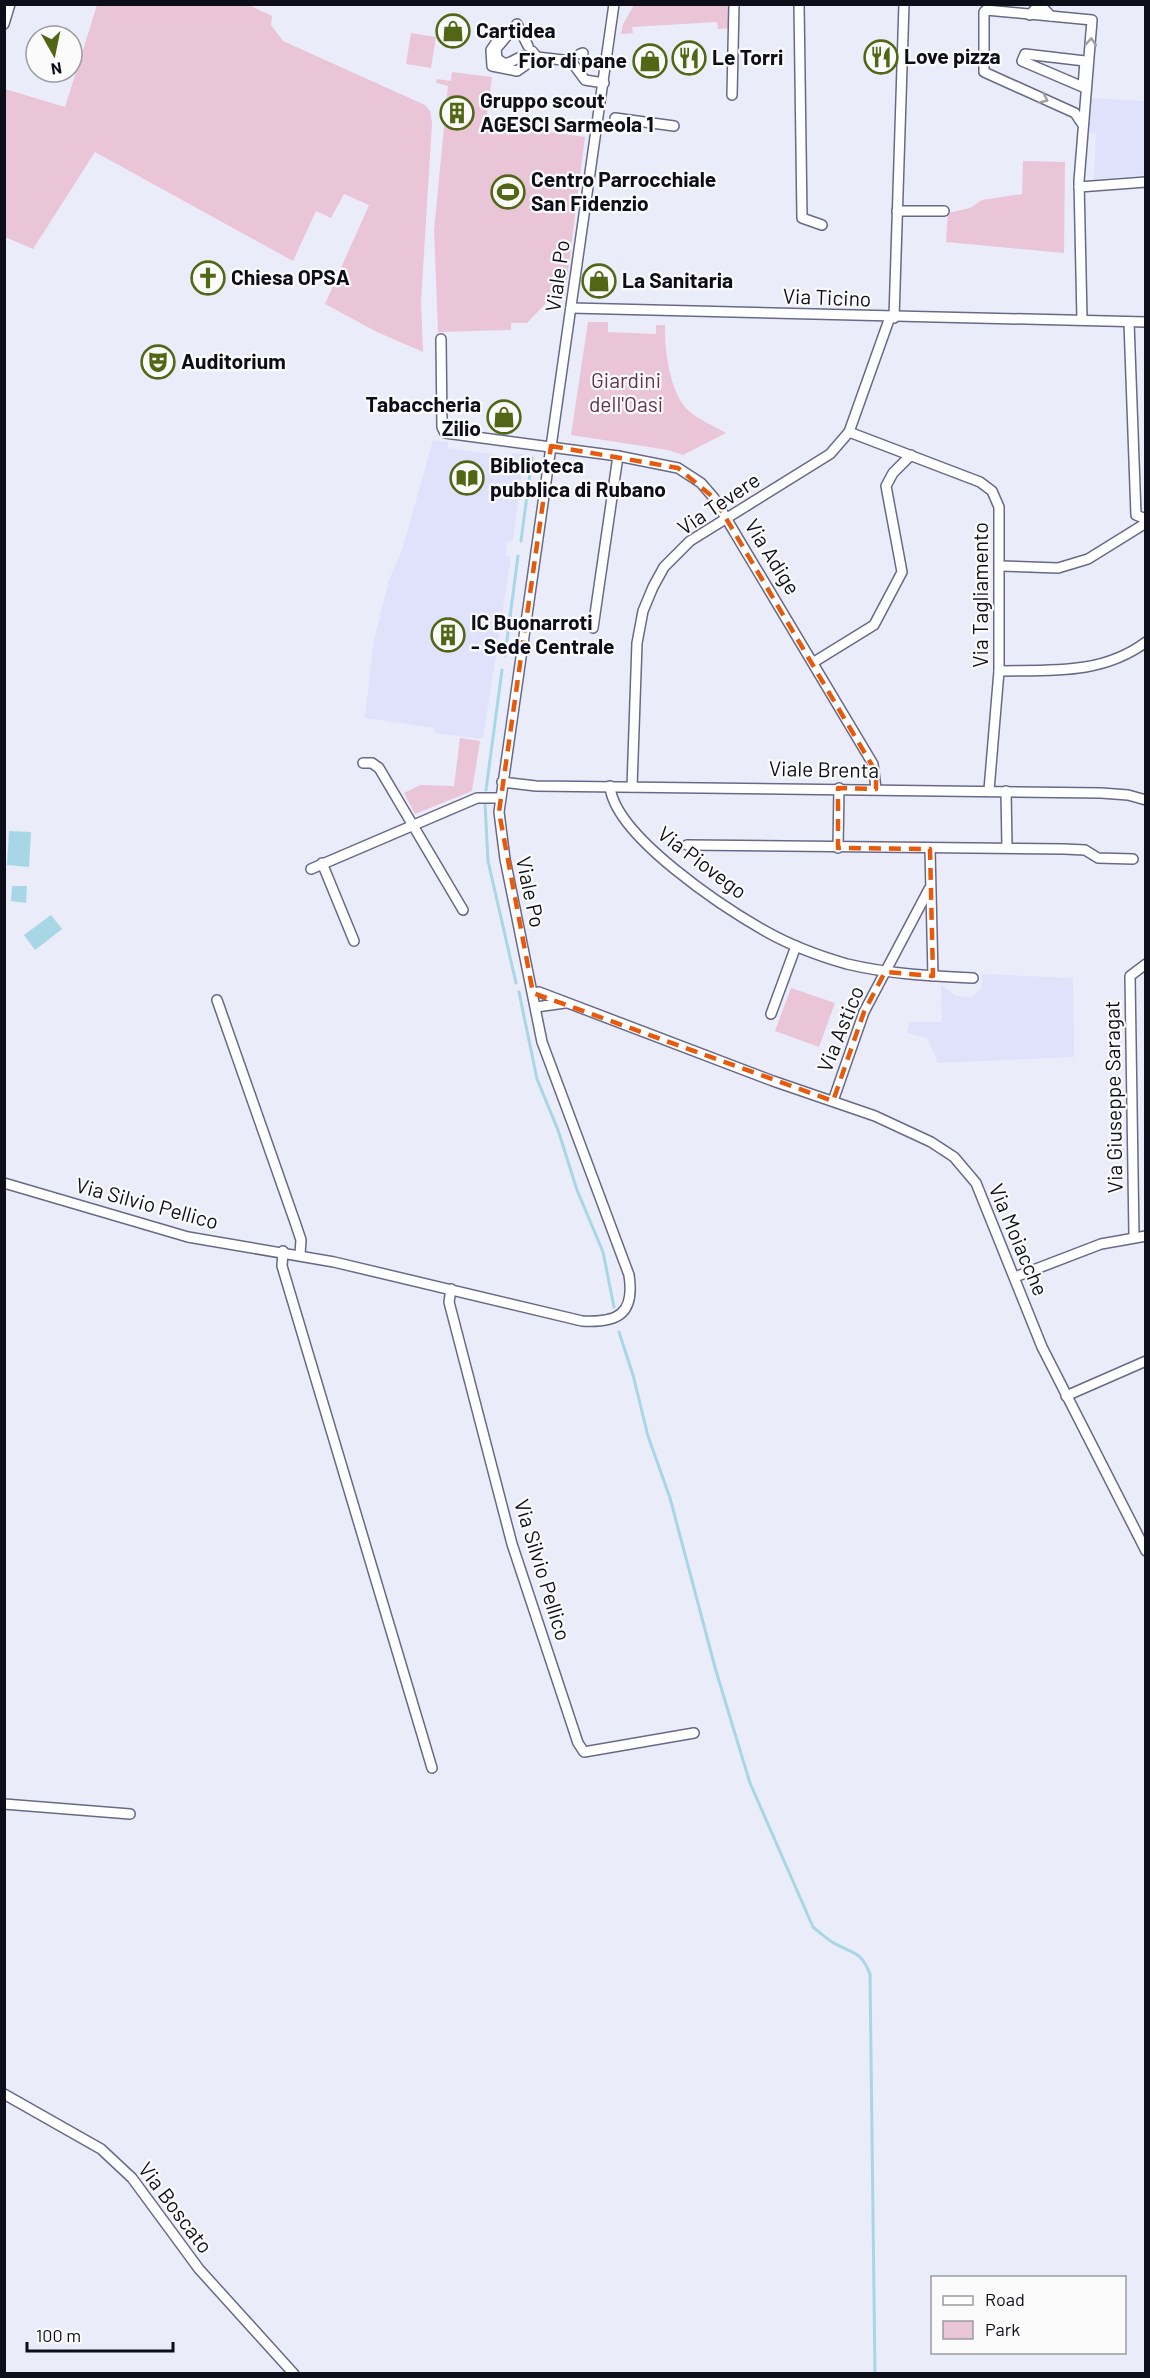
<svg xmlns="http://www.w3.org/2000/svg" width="1150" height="2378" viewBox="0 0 1150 2378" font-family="Barlow,sans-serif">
<rect width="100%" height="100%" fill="#ebecfa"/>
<g fill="#e0e1fb">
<polygon points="1091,98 1145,101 1145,175 1094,179 1096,134 1089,133"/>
<polygon points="433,440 448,442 448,448 498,455 498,460 504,461 511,462 512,453 524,454 513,540 507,542 506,556 511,557 483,739 435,733 435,728 365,718 373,644 389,580 403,547"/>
<polygon points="982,974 1073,978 1074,1057 938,1063 927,1038 907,1033 909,1022 942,1022 941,985 956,996 972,997 982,988"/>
</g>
<g fill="#e9c5d7">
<polygon points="97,5 249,5 272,16 271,25 283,41 425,105 430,111 432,123 421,302 423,352 377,332 325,304 369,205 344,194 331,218 316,211 293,261 95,152 33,249 5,237 5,89 65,107"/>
<polygon points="634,5 729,5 729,28 718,29 717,22 632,27 633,33 621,34 623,24"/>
<polygon points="411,33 436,37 431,68 406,64"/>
<polygon points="452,72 492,77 486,123 585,137 565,295 549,300 527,323 511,323 511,330 438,332 434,230 448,86 436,83 437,79 451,81"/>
<polygon points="1023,161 1065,162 1064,253 946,242 948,213 970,208 982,200 1022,194"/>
<path d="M 588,322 L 608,322 L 608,332 L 656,334 L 656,325 L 665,325 C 664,348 670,395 689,411 C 699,420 714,426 726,433 L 683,455 L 668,450 L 571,435 Z"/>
<polygon points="460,738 480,741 472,791 415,814 404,793 420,785 454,786"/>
<polygon points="791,988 835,1003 819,1047 775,1031"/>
</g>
<g fill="#a7d6e5">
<polygon points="9,831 31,832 29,867 7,865"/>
<polygon points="12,886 27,886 26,903 11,901"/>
<polygon points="51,915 62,929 35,950 24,935"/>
</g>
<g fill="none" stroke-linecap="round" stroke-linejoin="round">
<g stroke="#a7d6e5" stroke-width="3">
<polyline points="521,541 532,458"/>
<polyline points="505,655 518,556"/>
<polyline points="486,790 502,670"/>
<polyline points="485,803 488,861 516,983"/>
<polyline points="519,992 537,1079 558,1130 577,1190 603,1252 614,1307"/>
<path d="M 619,1332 L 633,1375 L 648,1436 L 670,1498 L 716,1671 L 750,1783 L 813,1927 C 819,1932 826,1938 832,1942 C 852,1954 861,1950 870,1974 L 875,2374"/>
</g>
<defs>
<g id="street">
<polyline points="799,4 802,218 822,225"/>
<polyline points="1030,15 1039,4 1051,16"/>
<polyline points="4,24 10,4"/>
<polyline points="499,38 491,50 492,66 517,71 537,57 571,61 585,80 604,83"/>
<path d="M 528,46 L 517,24 L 496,49 L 497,58 C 507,68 510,61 521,57 C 525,55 532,57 537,57 L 532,51"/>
<polyline points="580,54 583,53"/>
<polygon points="1025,54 1085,61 1083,87 1022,61"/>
<polyline points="732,95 734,4"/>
<polyline points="615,118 674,126"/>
<polyline points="1079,187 1146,182"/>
<polyline points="897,211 944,211"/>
<polyline points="571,308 1146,322"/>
<polyline points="894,318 904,4"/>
<polyline points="1082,319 1079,181 1092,20 986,10 984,12 984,72 1075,113 1083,125"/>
<polyline points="1129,322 1136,515 1146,519"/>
<polyline points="441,339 442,427 445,433 618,456 678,468 701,483 714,498 873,764 876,789"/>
<polyline points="849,432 980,482 992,491 999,507 999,671 989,790"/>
<polyline points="1000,566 1058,568 1088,559 1146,523"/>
<polyline points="593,628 618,456"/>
<polyline points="814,662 874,625 902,572 886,486 893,473 911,455"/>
<path d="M 999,671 C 1050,670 1102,675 1146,642"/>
<polyline points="363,763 372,763 379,768 463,910"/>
<polyline points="502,782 536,786 1101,793 1128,795 1146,800"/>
<path d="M 610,786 C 614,836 726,909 767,932 C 792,946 819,956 847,964 C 889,974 930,976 973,978"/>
<polyline points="632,787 637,643 643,611 653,587 664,567 690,541 830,454 849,432 890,317"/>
<polyline points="1006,791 1007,847"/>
<polyline points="687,845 1064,849 1085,850 1098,858 1133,859"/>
<polyline points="838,848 839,788"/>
<polyline points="930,849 933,976"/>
<polyline points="322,863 354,941"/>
<polyline points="311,869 477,798 499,798"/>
<polyline points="533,993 539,992 773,1081 875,1116 931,1142 954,1157 976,1183 1042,1347 1146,1551"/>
<polyline points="217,1000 296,1225 301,1240 300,1254"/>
<polyline points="536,1007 565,1003"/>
<polyline points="771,1014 796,946"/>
<polyline points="833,1101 864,1012 929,889"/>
<path d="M 4,1183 L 188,1237 L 334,1262 L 582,1321 C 618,1323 635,1314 629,1275 L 542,1042 L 505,859 L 499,812 L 614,4"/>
<polyline points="1134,1237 1130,976 1146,964"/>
<polyline points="283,1251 282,1266 432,1768"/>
<polyline points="1015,1277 1101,1244 1146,1236"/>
<polyline points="451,1289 449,1302 512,1544 578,1743 584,1752 694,1733"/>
<polyline points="1066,1396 1146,1361"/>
<polyline points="4,1804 130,1814"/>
<polyline points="4,2094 101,2149 132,2178 199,2269 294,2374"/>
</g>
</defs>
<use href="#street" stroke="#686987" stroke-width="12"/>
<use href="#street" stroke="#fff" stroke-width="9"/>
</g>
<defs><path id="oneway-chevron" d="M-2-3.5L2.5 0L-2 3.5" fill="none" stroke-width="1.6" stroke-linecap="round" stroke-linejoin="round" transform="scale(1.5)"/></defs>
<g stroke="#9f9fa3">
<use href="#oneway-chevron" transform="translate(1091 42) rotate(-86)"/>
<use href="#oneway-chevron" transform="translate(1044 99) rotate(24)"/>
</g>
<path fill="none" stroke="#e8590c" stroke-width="4.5" stroke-dasharray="12 8" stroke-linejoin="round" d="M 551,446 L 678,468 L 714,498 L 876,772 L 876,789 L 838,788 L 838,848 L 930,849 L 933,976 L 885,972 L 864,1012 L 833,1101 L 533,993 L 499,812 Z"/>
<defs>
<symbol id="shop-ring" viewBox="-11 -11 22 22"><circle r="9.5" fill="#fbfbfb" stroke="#516715" stroke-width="1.5"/><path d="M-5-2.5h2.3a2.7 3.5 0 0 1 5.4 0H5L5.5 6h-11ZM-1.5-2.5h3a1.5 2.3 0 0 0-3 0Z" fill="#516715"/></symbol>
<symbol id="restaurant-ring" viewBox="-11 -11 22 22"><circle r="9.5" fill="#fbfbfb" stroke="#516715" stroke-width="1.5"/><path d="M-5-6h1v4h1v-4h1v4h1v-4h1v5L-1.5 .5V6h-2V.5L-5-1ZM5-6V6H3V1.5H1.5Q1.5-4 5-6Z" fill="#516715"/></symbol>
<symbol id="building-ring" viewBox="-11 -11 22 22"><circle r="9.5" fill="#fbfbfb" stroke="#516715" stroke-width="1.5"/><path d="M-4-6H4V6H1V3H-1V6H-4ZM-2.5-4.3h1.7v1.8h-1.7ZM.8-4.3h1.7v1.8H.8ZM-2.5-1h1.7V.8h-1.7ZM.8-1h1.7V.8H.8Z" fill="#516715"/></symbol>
<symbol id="stadium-ring" viewBox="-11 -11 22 22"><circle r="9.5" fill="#fbfbfb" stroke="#516715" stroke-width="1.5"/><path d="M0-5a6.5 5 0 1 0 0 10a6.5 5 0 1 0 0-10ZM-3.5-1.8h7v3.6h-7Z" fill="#516715"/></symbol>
<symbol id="church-ring" viewBox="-11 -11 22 22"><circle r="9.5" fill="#fbfbfb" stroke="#516715" stroke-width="1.5"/><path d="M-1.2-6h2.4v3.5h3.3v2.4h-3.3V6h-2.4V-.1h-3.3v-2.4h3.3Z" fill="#516715"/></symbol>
<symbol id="theatre-ring" viewBox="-11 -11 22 22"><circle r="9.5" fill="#fbfbfb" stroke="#516715" stroke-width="1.5"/><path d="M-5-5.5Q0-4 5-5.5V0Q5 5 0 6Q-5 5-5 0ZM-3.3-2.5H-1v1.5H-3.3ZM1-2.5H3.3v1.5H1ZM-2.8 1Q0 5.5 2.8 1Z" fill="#516715"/></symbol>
<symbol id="library-ring" viewBox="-11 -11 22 22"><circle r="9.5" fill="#fbfbfb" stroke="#516715" stroke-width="1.5"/><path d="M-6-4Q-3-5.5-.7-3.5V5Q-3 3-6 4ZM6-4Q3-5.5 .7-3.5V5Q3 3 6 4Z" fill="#516715"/></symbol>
</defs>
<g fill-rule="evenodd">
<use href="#shop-ring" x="434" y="12" width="38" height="38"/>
<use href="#restaurant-ring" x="862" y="38" width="38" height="38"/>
<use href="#restaurant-ring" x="670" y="39" width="38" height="38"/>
<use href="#shop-ring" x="631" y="42" width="38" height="38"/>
<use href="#building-ring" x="438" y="94" width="38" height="38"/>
<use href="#stadium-ring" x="489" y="173" width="38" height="38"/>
<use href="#church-ring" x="189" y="259" width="38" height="38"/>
<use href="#shop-ring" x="580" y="262" width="38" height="38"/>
<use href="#theatre-ring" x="139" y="343" width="38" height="38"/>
<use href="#shop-ring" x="485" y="398" width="38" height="38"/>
<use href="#library-ring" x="448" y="459" width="38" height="38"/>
<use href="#building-ring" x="429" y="616" width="38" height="38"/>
</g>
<g text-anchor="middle" stroke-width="4.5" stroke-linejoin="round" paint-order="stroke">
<g font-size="21" font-weight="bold" fill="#0e0e1a" stroke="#fbfbfb" text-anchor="start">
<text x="476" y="38">Cartidea</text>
<text x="904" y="64">Love pizza</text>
<text x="712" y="65">Le Torri</text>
<text x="627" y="68" text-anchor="end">Fior di pane</text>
<text x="480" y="108">Gruppo scout<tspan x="480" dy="24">AGESCI Sarmeola 1</tspan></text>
<text x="531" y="187">Centro Parrocchiale<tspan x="531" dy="24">San Fidenzio</tspan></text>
<text x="231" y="285">Chiesa OPSA</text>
<text x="622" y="288">La Sanitaria</text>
<text x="181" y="369">Auditorium</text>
<text x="481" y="412" text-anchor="end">Tabaccheria<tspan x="481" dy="24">Zilio</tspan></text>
<text x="490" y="473">Biblioteca<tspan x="490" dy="24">pubblica di Rubano</tspan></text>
<text x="471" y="630">IC Buonarroti<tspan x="471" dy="24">- Sede Centrale</tspan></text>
</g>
<g font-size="21" fill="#0e0e1a" stroke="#fbfbfb">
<text transform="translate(558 276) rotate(-82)" y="7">Viale Po</text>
<text transform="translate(827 298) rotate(2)" y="7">Via Ticino</text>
<text transform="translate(719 504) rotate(-34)" y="7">Via Tevere</text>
<text transform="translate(772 557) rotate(58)" y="7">Via Adige</text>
<text transform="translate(981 595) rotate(-90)" y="7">Via Tagliamento</text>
<text transform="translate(824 770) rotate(1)" y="7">Viale Brenta</text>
<text transform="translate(702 863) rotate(37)" y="7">Via Piovego</text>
<text transform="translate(530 892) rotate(78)" y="7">Viale Po</text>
<text transform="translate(841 1029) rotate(-68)" y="7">Via Astico</text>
<text transform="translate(1114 1097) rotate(-91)" y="7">Via Giuseppe Saragat</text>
<text transform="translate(147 1204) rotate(15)" y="7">Via Silvio Pellico</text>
<text transform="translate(1018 1240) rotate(67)" y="7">Via Moiacche</text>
<text transform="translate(542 1570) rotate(73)" y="7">Via Silvio Pellico</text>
<text transform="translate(175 2208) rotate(53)" y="7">Via Boscato</text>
</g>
<g font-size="21" fill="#64314e" stroke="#fbfbfb">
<text x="626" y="388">Giardini<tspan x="626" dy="24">dell'Oasi</tspan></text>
</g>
</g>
<rect width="1150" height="2378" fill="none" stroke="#0e0e1a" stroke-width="12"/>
<rect x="931" y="2276" width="195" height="78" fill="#fbfbfb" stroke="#9c9ca1" stroke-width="1.5"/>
<rect x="943" y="2296" width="30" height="9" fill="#ffffff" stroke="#9c9ca1" stroke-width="1.5"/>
<text x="985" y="2306" font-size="18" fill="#0e0e1a">Road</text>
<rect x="943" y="2321" width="30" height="18" fill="#e9c5d7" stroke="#9c9ca1" stroke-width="1.5"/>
<text x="985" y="2336" font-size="18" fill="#0e0e1a">Park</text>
<g transform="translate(54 54) rotate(171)"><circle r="28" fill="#fbfbfb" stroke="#9c9ca1" stroke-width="1.5"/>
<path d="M0-4.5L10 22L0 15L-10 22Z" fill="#516715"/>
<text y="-9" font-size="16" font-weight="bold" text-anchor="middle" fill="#0e0e1a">N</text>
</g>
<path d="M27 2342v9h146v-9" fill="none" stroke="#0e0e1a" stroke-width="3"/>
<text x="36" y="2342" font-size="18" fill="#0e0e1a" stroke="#fbfbfb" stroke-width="4.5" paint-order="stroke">100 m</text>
</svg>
